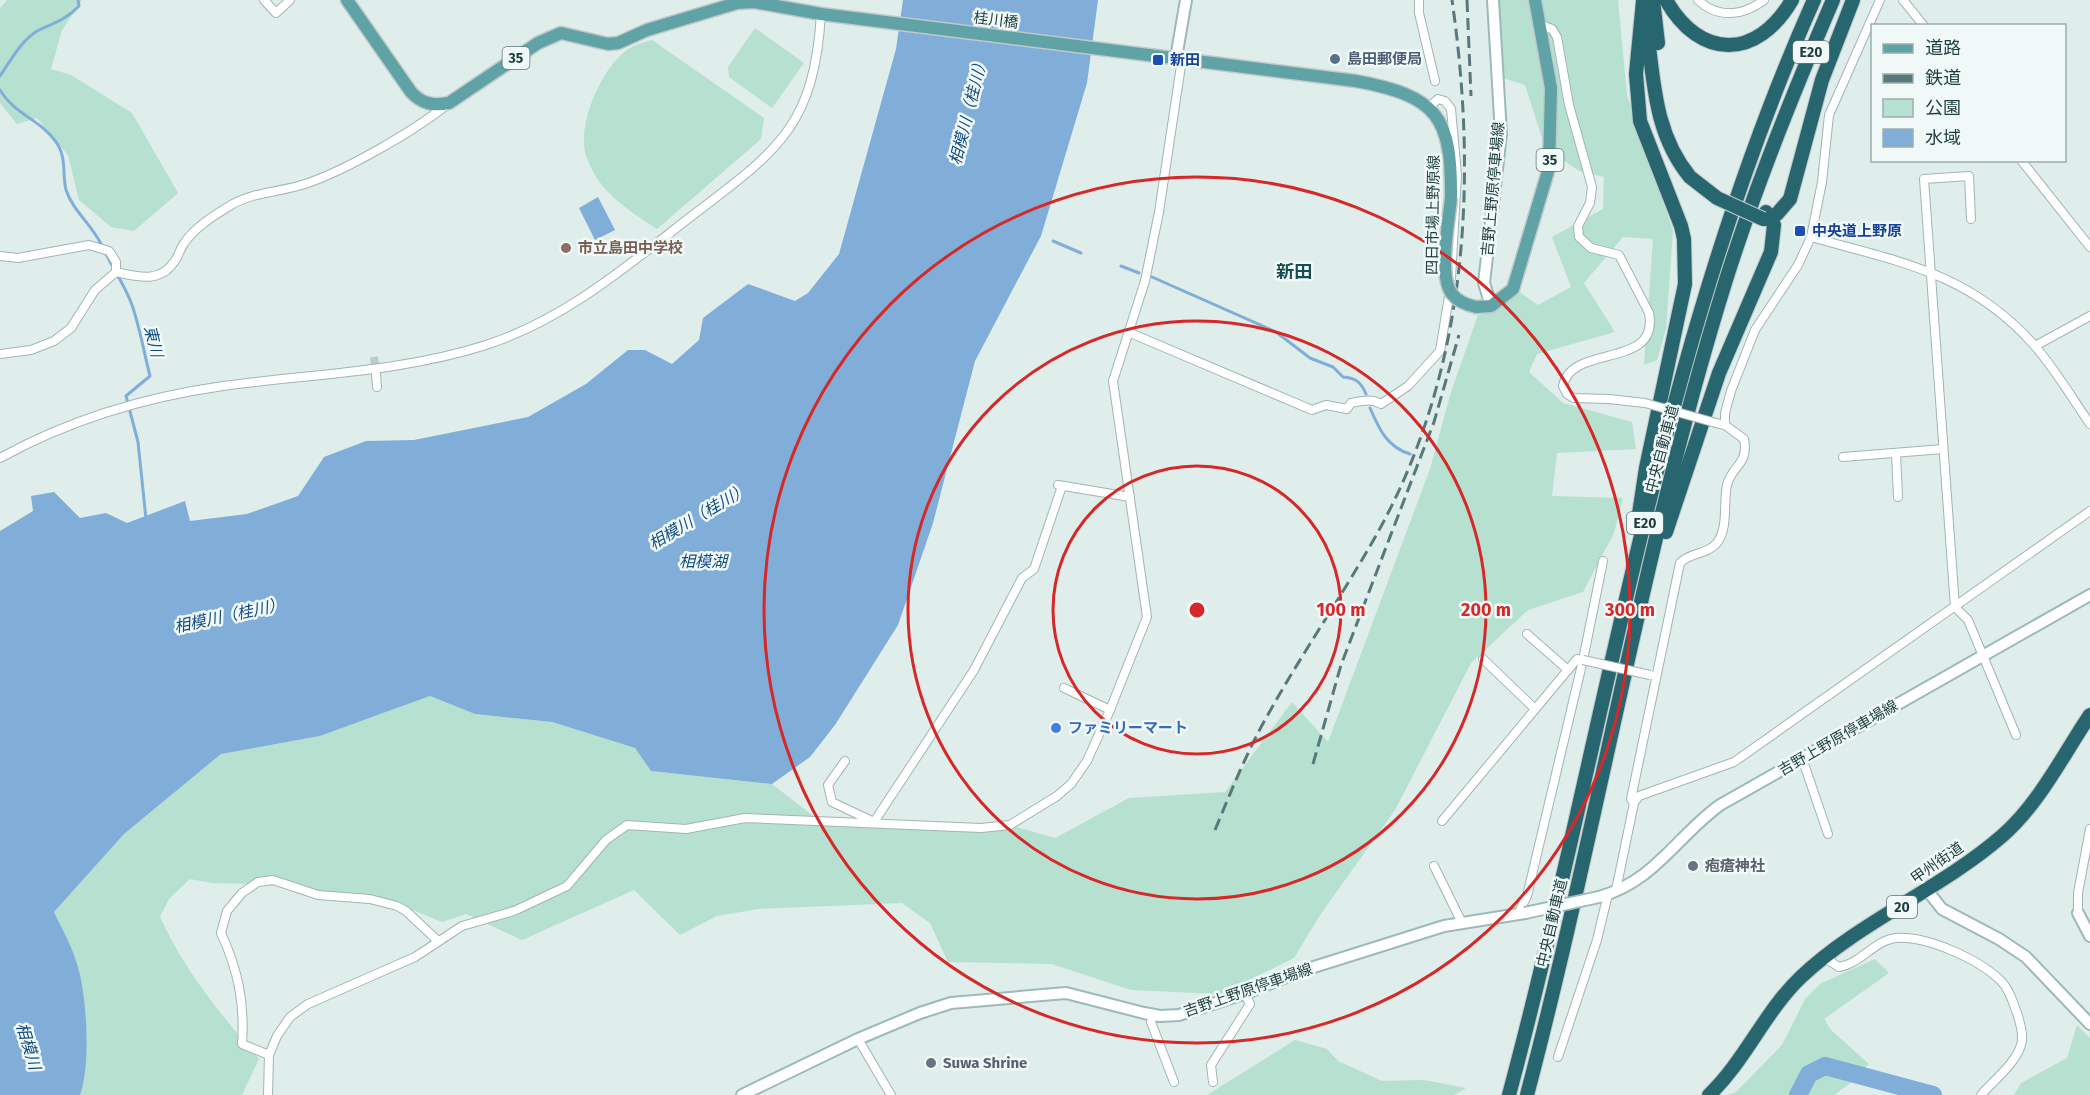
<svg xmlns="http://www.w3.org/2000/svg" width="2090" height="1095" viewBox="0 0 2090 1095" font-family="'Fira Sans','Noto Sans JP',sans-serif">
<rect width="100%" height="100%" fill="#dfedeb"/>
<g fill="#b6e0cf">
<polygon points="7,0 82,0 62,30 51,69 71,75 132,113 178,193 134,231 111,227 79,200 68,155 37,118 17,124 0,103 0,8"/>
<path d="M 1493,0 L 1618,0 L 1627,95 L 1673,231 L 1666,329 L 1657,360 L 1644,365 L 1653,239 L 1623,237 L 1584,283 L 1615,332 L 1537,354 L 1529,372 L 1563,403 L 1632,422 L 1636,449 L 1557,453 L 1552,496 L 1623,498 L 1614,533 L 1583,592 L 1528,610 L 1471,663 L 1395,810 L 1320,915 L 1294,958 L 1220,994 L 1131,990 L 1052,964 L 948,962 L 930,923 L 902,903 L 758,909 L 717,916 L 680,935 L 634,890 L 522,940 L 466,914 L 442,922 L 386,899 L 258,884 L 212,883 L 190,879 L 169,899 L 160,917 C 184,970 221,1015 259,1059 L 242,1095 L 80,1095 C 91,1066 87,997 78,967 C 73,948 62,930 54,912 L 124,834 L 221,754 L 320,736 L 430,696 L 475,714 L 552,722 L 635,748 L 651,771 L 772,784 L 821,822 L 1010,825 L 1055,838 L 1129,798 L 1225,792 L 1292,702 L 1328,742 L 1430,469 L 1451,392 L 1478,315 L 1497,311 L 1518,291 L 1538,305 L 1571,287 L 1552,237 L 1603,209 L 1604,177 L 1579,171 L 1545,147 L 1525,85 L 1497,76 Z"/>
<polygon points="755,28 804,63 772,108 729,77 728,67"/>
<path d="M 652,40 L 764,118 L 761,139 L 657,229 C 629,211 598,191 587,158 C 575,127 602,65 630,48 C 637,44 645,42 652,40 Z"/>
<polygon points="1875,959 1889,973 1824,1019 1831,1030 1869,1064 1852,1082 1834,1095 1727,1095 1736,1092 1782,1045 1805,999 1820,984"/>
<polygon points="2077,1025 2090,1038 2090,1095 2014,1095 2021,1083 2067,1058"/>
<polygon points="1295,1040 1327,1049 1338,1061 1382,1081 1424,1080 1466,1088 1454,1095 1207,1095"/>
</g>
<g fill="#81aed8">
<path d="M 903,0 L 1098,0 L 1087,83 L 1041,236 L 975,361 L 933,523 L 898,625 L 835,725 L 810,757 L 772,784 L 651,771 L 635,748 L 552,722 L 475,714 L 430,696 L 320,736 L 221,754 L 124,834 L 54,912 C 62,929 73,948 78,967 C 87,997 91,1066 80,1095 L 0,1095 L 0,531 L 33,511 L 31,496 L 54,492 L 80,518 L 106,513 L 127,523 L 185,501 L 190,521 L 247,514 L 298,496 L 324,457 L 366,441 L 414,440 L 528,417 L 586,384 L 628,350 L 645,350 L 672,364 L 699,340 L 703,318 L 748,284 L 795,301 L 808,293 L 839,254 L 896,49 Z"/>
<polygon points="598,197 615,230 595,240 579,208"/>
</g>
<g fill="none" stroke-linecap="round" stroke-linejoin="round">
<g stroke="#81aed8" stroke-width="3">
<path d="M 0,76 C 11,60 22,39 39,30 C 54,23 67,19 79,6 L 78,0"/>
<path d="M 0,90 C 14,114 41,120 56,142 C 67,157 62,174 66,190 C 73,211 92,225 101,244 C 110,264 125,285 132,305 C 140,328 144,353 150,376 L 126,396 L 138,442 L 146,519"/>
<polyline points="1053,241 1081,253"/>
<polyline points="1121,266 1139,273"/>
<path d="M 1152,277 L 1276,332 L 1310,358 L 1333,367 L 1343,377 C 1356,378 1361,382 1366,394"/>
<path d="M 1370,408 C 1379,429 1387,447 1410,454"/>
</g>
<polyline stroke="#81aed8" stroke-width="18" points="1798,1095 1809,1074 1825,1066 1933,1095"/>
<polyline stroke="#b8cac9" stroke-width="8" stroke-dasharray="8 4" stroke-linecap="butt" points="374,357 376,373"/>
<defs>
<g id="street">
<polyline points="264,0 276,13 290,0"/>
<polyline points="1419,0 1419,13 1435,81"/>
<path d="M 1698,0 C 1718,19 1743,16 1764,0"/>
<polyline points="1903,0 1924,26"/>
<path d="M 1539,24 L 1552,29 L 1557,37 L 1569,105 L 1592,187 L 1590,203 L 1578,226 L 1579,237 L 1591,248 L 1619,255 L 1649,313 C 1660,370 1571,343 1563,386 L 1567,394 L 1574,398 L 1609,399 L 1645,403"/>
<polyline points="1428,108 1438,99 1445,101 1451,109 1457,175 1451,278"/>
<polyline points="2021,160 2090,247"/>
<polyline points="1971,219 1969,176 1924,179 1955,607 1968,620 2016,735"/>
<path d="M 1811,237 C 1900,262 1970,273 2034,345 C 2055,369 2072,398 2090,424"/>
<polyline points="0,256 18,258 89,245 109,251 116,262 116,272"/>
<path d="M 116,272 C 138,277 160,283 174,262 C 179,256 180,248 185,242 C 196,226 215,215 231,205 C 253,192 281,192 305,184 C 347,170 414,131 448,104"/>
<path d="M 1128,332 L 1312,410 L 1326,405 L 1347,409 L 1351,403 C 1362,401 1371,398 1381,404 L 1408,386 L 1440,351 L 1450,290"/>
<polyline points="2035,346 2090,316"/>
<polyline points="0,354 31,350 54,341 71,328 95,290 116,272"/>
<polyline points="376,374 377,387"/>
<path d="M 1716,423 L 1725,425 L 1744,439 C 1749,465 1732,465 1727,485 C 1723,503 1729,529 1716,544 C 1706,555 1690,552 1680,563 L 1631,799 L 1634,803 L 1639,796 L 1734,762 L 2090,511"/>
<polyline points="1725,425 1725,413 1731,391 1755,330 1798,265 1811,237 1822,182 1829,115 1880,0"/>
<polyline points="1896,453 1898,497"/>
<polyline points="1843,457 1943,449"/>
<path d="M 0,458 C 69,420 145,397 223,386 C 311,374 402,372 486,345 C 566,319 628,265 693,215 C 778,150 814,127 821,14"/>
<polyline points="1058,485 1130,497"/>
<polyline points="1527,634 1568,670"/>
<polyline points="1483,659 1535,709"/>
<polyline points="1064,688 1110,710"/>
<polyline points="1802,758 1828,834"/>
<polyline points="845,761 828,785 832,802 874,822 974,670 1022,578 1034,569 1062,486"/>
<polyline points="1442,821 1577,659 1583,660"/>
<polyline points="1434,866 1462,923"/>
<polyline points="1616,890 1634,803"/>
<polyline points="2078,913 2078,893 2090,829"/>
<polyline points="1518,914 1527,896 1583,660 1603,561"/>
<path d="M 1823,957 L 1839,967 C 1860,964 1875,940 1896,938 C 1927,936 1979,959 2001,981 C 2009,989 2013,1002 2017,1013 C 2020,1023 2024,1035 2021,1045 C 2016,1063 1993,1081 1981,1095"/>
<polyline points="1153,1015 1151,1022 1174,1082"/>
<polyline points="858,1039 891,1095"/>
<path d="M 269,1055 L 242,1044 C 245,1003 238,970 221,933 L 227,911 L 242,893 L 258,882 L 273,880 L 318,895 L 370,899 L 397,906 L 406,911 L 438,941"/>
<polyline points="1558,1057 1597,940 1608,894"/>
<polyline points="1213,1082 1211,1065 1250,1004 1245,994"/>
<polyline points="268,1095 269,1055 277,1036 290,1017 308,1004 415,957 462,926 514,911 567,886 606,840 627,825 686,829 745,818 981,828 1010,825 1057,796 1071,784 1087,761 1110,710 1147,617 1113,381 1145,281 1159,212 1182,59"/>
</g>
<g id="secondary">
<polyline points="1176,58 1186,0"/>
<polyline points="1491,306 1484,283 1501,134 1493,0"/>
<polyline points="1927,890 1942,909 1999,939 2026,957 2090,1024"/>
<path d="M 1599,897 C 1655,881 1676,837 1720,805 L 2090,595"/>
<polyline points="2078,913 2090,936"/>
<polyline points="742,1095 858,1039 920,1013 951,1003 1066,993 1144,1013 1160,1016 1179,1015 1249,992 1298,972 1444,926 1525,913"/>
</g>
<g id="primary">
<path d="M 347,0 L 411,92 C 422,104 433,106 449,103 L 538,43 L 561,33 L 608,44 L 618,43 L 647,30 L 737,3 L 754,2 L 821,14 L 1356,81 C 1437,96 1452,116 1451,198"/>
<polyline points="1476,307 1491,306 1513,289 1549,168 1551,88 1535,0"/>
</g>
<g id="highway">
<polyline points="1653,0 1658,43"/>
<path d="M 1666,0 C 1700,60 1757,60 1792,0"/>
<path d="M 1646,23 C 1654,78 1653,132 1690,177"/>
<polyline points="1764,219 1777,214 1790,199 1822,80 1853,0"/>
<polyline points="1639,514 1646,468 1685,284 1684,239 1681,226 1640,121 1636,74 1643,1"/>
<polyline points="1666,532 1719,373 1771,252 1774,225 1766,212"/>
<path d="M 1509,1095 C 1607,729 1658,348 1814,0"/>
<path d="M 1527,1095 C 1598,826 1642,550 1725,283 C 1755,187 1793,93 1833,0"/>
<path d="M 1709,1095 C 1745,1061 1765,1011 1801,977 C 1859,922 1941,889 2002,836 C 2039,804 2063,755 2090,715"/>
</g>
</defs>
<use href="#street" stroke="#a1b5b4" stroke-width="10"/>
<use href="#secondary" stroke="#9cbab8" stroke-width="14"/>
<use href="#primary" stroke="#c0c9c9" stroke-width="15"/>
<use href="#highway" stroke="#c0c9c9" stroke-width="16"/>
<use href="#street" stroke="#fff" stroke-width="8"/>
<use href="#secondary" stroke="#fff" stroke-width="10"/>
<use href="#primary" stroke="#5fa3a7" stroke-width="12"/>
<use href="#highway" stroke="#27666e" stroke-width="14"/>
<g stroke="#58797b" stroke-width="3" stroke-dasharray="12 6" stroke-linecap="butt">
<polyline points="1467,0 1471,96"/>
<polyline points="1313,764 1341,665 1434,422 1459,335"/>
<path d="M 1215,830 C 1232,789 1248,749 1270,711 C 1304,650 1344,593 1378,532 C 1468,369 1478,181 1452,0"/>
</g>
<defs>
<g id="street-bridge">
<polyline points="1645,403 1716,423"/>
<polyline points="1583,660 1650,675"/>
</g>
<polyline id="secondary-bridge" points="1525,913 1599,897"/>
<path id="primary-bridge" d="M 1451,198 C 1449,220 1438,276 1452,294 C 1458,302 1467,305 1476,307"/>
<polyline id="highway-bridge" points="1690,177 1717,198 1763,219"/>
</defs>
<use href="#street-bridge" stroke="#a1b5b4" stroke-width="10" stroke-linecap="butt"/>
<use href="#secondary-bridge" stroke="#9cbab8" stroke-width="14" stroke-linecap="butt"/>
<use href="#primary-bridge" stroke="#c0c9c9" stroke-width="15" stroke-linecap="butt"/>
<use href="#highway-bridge" stroke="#c0c9c9" stroke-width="16" stroke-linecap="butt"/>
<use href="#street-bridge" stroke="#fff" stroke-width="8"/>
<use href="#secondary-bridge" stroke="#fff" stroke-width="10"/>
<use href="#primary-bridge" stroke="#5fa3a7" stroke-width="12"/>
<use href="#highway-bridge" stroke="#27666e" stroke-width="14"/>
</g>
<g fill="none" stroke="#d62828" stroke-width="3">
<circle cx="1197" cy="610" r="144"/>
<circle cx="1197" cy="610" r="289"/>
<circle cx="1197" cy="610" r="433"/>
</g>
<circle fill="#5c6f8a" stroke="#f0f9f7" stroke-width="2" cx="1335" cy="59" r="6"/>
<g fill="#1a4fb4" stroke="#f0f9f7" stroke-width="2">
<rect x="1152" y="54" width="12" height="12" rx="3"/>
<rect x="1794" y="225" width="12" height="12" rx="3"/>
</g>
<circle fill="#8d6e63" stroke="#f0f9f7" stroke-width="2" cx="566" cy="248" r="6"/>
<circle fill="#3f7fe0" stroke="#f0f9f7" stroke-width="2" cx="1056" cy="728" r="6"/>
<g fill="#6b7280" stroke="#f0f9f7" stroke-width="2">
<circle cx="1693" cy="866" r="6"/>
<circle cx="931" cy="1063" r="6"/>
</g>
<g text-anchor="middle" stroke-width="5" stroke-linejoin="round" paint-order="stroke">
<g fill="#f0f9f7" stroke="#5d7576" stroke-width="1.5">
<rect x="1793" y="41" width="36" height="22" rx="4.5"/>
<rect x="502.5" y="47" width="27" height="22" rx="4.5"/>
<rect x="1536.5" y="149" width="27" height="22" rx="4.5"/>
<rect x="1627" y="512" width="36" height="22" rx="4.5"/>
<rect x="1887" y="896" width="30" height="22" rx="4.5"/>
</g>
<g font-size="14" font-weight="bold" fill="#1e3d3f">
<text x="1811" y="57">E20</text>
<text x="516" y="63">35</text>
<text x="1550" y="165">35</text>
<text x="1645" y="528">E20</text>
<text x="1902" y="912">20</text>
</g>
<g font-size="15" fill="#1e3d3f" stroke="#f0f9f7">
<text transform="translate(996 20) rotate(7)" y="5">桂川橋</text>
<text transform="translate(1493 189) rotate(-85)" y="5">吉野上野原停車場線</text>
<text transform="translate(1433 215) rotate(-89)" y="5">四日市場上野原線</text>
<text transform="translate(1662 449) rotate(-75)" y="5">中央自動車道</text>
<text transform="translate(1838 738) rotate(-30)" y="5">吉野上野原停車場線</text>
<text transform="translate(1937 863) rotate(-35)" y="5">甲州街道</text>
<text transform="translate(1552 923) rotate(-77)" y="5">中央自動車道</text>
<text transform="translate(1248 990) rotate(-19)" y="5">吉野上野原停車場線</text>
</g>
<g font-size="15" font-weight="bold" fill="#4e5e75" stroke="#f0f9f7" text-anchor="start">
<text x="1347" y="64">島田郵便局</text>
</g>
<g font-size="15" font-weight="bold" fill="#164399" stroke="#f0f9f7" text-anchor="start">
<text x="1170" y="65">新田</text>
<text x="1812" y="236">中央道上野原</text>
</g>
<g font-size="15" font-weight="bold" fill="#785e54" stroke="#f0f9f7" text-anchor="start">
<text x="578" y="253">市立島田中学校</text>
</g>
<g font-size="15" font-weight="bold" fill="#366cbe" stroke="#f0f9f7" text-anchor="start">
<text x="1068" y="733">ファミリーマート</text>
</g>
<g font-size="15" font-weight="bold" fill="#5b616d" stroke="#f0f9f7" text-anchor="start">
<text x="1705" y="871">疱瘡神社</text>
<text x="943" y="1068">Suwa Shrine</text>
</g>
<g font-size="16" font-style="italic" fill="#124b81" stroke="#f0f9f7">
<text transform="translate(968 110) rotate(-76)" y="6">相模川（桂川）</text>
<text transform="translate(154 341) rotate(76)" y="6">東川</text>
<text transform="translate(698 516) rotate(-31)" y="6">相模川（桂川）</text>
<text x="703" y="567">相模湖</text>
<text transform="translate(229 615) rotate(-12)" y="6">相模川（桂川）</text>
<text transform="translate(29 1046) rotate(73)" y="6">相模川</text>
</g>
<g font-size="18" font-weight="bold" fill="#184e53" stroke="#f0f9f7">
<text x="1294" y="278">新田</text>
</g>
</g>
<circle cx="1197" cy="610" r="9" fill="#d62828" stroke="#f0f9f7" stroke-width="3"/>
<g font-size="18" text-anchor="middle" font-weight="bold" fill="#d62828" stroke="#f0f9f7" stroke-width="5" stroke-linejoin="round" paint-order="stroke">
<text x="1341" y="616">100 m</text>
<text x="1486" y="616">200 m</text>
<text x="1630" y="616">300 m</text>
</g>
<rect x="1871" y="24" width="195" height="138" fill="#f0f9f7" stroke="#9caead" stroke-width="1.5"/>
<rect x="1883" y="44" width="30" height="9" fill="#5fa3a7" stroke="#9caead" stroke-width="1.5"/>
<text x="1925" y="54" font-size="18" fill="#1e3d3f">道路</text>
<rect x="1883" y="74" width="30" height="9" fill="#58797b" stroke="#9caead" stroke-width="1.5"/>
<text x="1925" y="84" font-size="18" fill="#1e3d3f">鉄道</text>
<rect x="1883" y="99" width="30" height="18" fill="#b6e0cf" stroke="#9caead" stroke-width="1.5"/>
<text x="1925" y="114" font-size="18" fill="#1e3d3f">公園</text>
<rect x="1883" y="129" width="30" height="18" fill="#81aed8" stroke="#9caead" stroke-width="1.5"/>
<text x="1925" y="144" font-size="18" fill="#1e3d3f">水域</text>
</svg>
